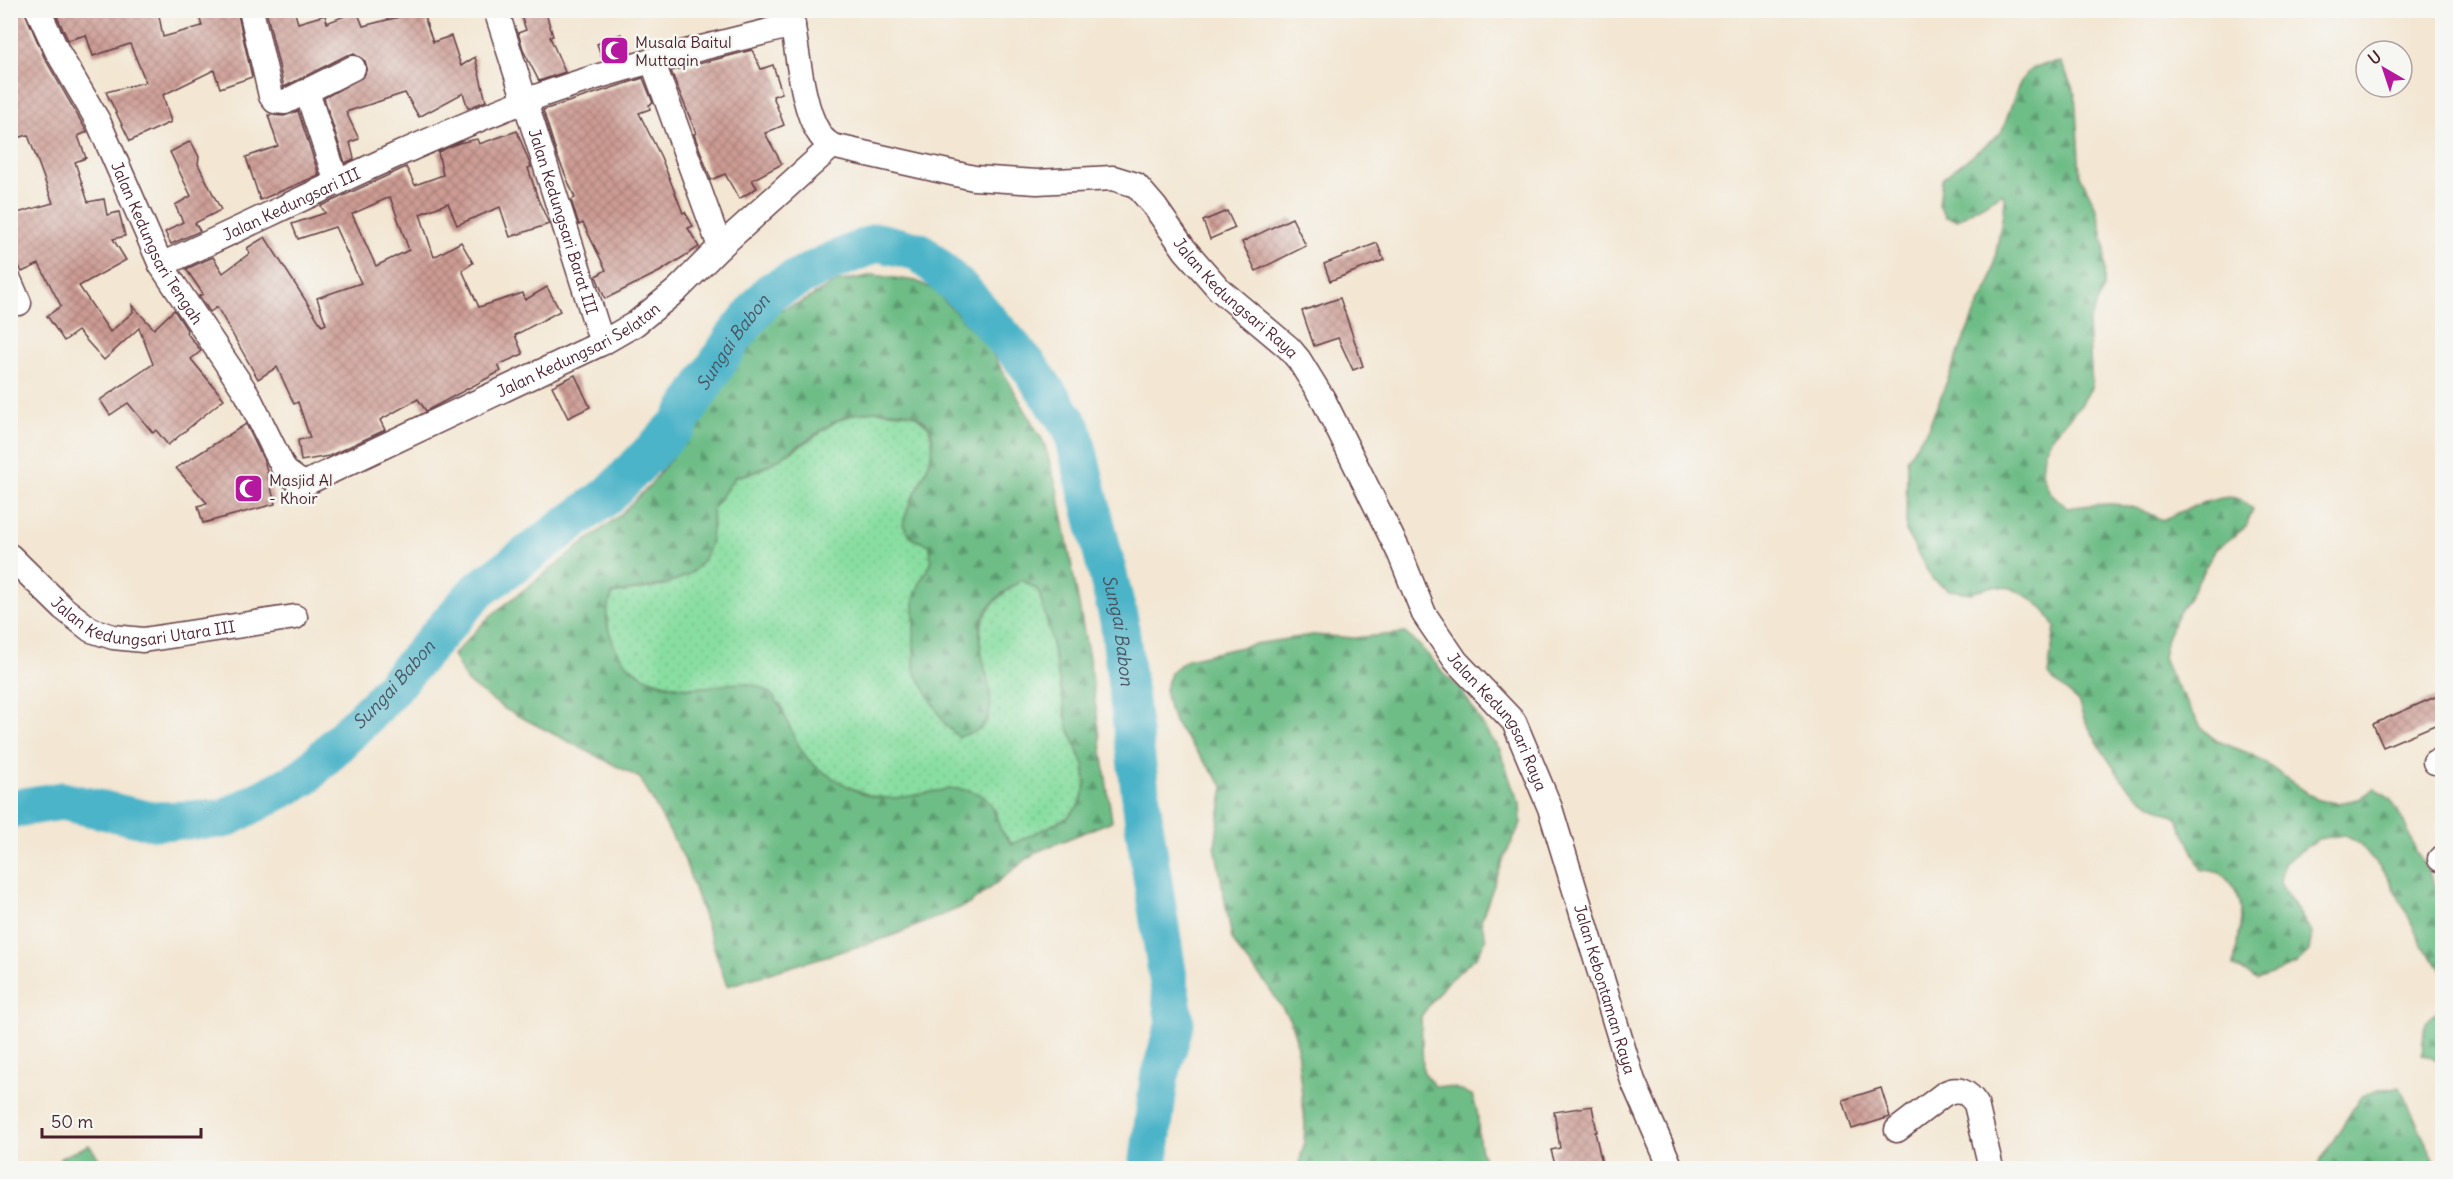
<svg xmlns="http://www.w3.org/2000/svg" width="2453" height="1179" viewBox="0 0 2453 1179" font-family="Delius,sans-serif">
<defs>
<pattern id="grass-dots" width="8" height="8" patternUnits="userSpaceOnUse" patternTransform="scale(1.5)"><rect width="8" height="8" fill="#88dea1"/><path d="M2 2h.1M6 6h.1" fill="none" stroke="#77be8b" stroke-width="1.8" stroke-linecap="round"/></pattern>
<pattern id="forest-firs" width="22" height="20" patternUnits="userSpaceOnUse" patternTransform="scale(1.5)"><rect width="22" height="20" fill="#6ebd87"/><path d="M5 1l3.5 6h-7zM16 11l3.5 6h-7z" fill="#5c996f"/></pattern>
<pattern id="building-cross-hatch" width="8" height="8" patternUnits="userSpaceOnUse" patternTransform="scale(1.5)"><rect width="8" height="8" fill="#cd9c94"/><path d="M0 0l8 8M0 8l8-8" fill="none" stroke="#a87f79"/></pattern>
</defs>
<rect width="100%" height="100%" fill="#f6f6f2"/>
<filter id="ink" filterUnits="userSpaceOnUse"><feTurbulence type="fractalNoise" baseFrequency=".0167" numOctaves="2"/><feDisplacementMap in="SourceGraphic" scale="12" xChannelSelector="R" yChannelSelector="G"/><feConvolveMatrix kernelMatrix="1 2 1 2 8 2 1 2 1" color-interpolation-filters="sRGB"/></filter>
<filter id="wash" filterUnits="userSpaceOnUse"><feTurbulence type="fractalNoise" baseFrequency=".008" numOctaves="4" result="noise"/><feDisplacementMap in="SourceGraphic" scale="24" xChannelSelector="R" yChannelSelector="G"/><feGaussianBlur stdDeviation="1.35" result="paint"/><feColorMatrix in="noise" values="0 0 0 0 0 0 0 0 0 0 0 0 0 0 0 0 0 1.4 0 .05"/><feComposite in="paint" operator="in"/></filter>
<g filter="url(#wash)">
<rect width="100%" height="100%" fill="#f3e6d2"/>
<path fill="url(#grass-dots)" stroke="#697e66" stroke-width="1.5" d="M 874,411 L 913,414 L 929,427 L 933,447 L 928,468 L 909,505 L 913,539 L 930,545 L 931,563 L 921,580 L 945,724 L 958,737 L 977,730 C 981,720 989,706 990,696 C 991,686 985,673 983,664 C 972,621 988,602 1022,580 L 1038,590 L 1049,628 L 1068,727 L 1084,765 L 1086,784 L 1080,804 L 1067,818 L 1012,845 L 1000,829 L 995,810 C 985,804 970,790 959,789 C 938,788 917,799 896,799 C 870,800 823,778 807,758 C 795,742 786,723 781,704 L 707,687 L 686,688 L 666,684 L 646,678 L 630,667 L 616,653 L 609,631 L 606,612 L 613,594 L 666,585 L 713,528 L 712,509 L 736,476 L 754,473 L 807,442 L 836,421 L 854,414 Z"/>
<g fill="url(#forest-firs)" stroke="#5c6e59" stroke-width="1.5" fill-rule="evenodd">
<path d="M 2061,62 L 2075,93 L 2080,175 L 2097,210 L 2105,247 L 2104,288 L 2088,323 L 2092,386 L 2081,405 L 2053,435 L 2044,453 L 2042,473 L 2049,491 L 2067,508 C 2106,503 2127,499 2162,520 C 2178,513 2219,493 2236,498 C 2241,499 2248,506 2253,509 L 2246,527 L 2215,550 L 2188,599 L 2176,617 L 2167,638 L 2163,657 L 2170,675 L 2201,727 L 2215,740 L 2253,755 L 2318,800 L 2338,803 L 2359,799 L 2375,788 L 2390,799 L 2401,815 L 2416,851 L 2442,896 L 2442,969 L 2421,944 L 2405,909 L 2386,875 L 2360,844 L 2344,835 L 2318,839 L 2284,863 L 2280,883 L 2312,933 L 2309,952 L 2295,965 L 2257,979 L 2234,966 C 2236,939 2251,906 2230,883 C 2227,879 2224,875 2220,873 C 2214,871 2207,871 2201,869 L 2177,818 L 2142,799 L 2126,785 L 2105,755 L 2084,719 L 2078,701 L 2048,675 L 2055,627 L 2045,610 L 2029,597 L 2011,588 L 1992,586 L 1971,593 L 1949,590 L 1932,579 L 1906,532 L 1907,459 L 1929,426 L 1974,314 L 1991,281 L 2005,202 L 2003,193 L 1957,220 L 1946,217 L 1939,206 L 1942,179 L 2000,134 C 2011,117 2013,81 2033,68 C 2040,64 2053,63 2061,62 Z"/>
<path d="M 874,275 L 916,281 L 933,289 L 989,347 L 1044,443 L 1058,492 L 1089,659 L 1112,821 L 1036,852 L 969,904 L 889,937 L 727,986 L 684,858 L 640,778 L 505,709 L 467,682 L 453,655 L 489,617 L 621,514 L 650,485 L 693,431 L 707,405 L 777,311 L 802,302 L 836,282 ZM 874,411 C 886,412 900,410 911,414 C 954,428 922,479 910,503 C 907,510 905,517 903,525 L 913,539 L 930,545 L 931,563 L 921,580 L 914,599 L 914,670 L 945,724 L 958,737 C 964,735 971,734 976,731 C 1012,709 968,652 983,618 C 990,600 1007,590 1022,580 L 1038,590 L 1049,628 L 1068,727 L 1084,765 L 1086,784 L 1080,804 L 1067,818 L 1012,844 C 1009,840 1004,835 1001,830 C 995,818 995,803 981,795 C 945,775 903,813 857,791 C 841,783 820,772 808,759 C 791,741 785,702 766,690 C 743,675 712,690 686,688 C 650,685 620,669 610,634 C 608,628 606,618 607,612 C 607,606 611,600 612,594 C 672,582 717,585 712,509 L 736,476 L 753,473 L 774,462 L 836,421 L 854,414 Z"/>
<path d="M 1405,633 L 1420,646 L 1447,677 L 1461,689 L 1488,734 L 1500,750 L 1512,786 L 1520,804 L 1521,823 L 1504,858 L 1481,920 L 1486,940 L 1477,956 L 1446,983 L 1421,1016 L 1423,1071 L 1435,1086 L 1454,1088 L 1472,1095 C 1474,1103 1478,1111 1478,1118 C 1479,1140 1477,1149 1490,1168 L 1298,1168 L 1304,1145 L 1305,1124 L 1296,1039 L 1290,1020 L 1268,986 L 1242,955 L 1232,939 L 1215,845 L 1224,787 L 1177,726 L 1169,709 L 1165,689 L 1172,671 L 1188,659 L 1255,644 L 1313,635 L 1354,638 Z"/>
<polygon points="2442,1002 2442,1063 2422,1054 2425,1022 2439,1009"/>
<polygon points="2400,1087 2438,1168 2316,1168 2361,1096 2381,1089"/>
<polygon points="89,1145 100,1160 103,1168 57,1168 60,1158"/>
</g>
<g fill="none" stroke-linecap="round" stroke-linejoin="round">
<path stroke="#4bb4c8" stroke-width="39" id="s1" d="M 10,809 L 62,801 L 152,821 L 224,819 L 303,778 L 378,704 L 477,591 L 609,495 L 679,423 L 734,337 L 770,292 L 824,265 L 878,242 L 920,252 L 965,293 L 1028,365 L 1072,428 L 1119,620 L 1145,831 L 1175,1023 L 1159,1079 L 1148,1168"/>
</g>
<g id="blocks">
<g fill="url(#building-cross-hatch)" fill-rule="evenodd">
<polygon points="10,10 24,10 44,57 87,132 78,136 86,158 75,162 88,202 104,199 107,215 119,212 125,236 113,239 126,260 79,286 110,332 133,312 132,305 154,329 174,310 187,330 186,332 201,351 191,359 224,399 168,445 156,430 153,433 128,403 110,415 100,400 153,364 139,328 104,360 78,331 64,341 47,316 61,306 39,264 22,272 10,248 10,215 53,203 28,135 10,140"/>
<polygon points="54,10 158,10 163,37 202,26 199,16 217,10 237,10 252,77 220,88 214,70 163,95 171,122 130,141 106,92 146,82 130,44 93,56 86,35 68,40"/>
<polygon points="266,10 294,10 298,23 325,15 327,23 357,11 363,26 422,11 433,42 451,36 461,66 475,57 486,101 468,108 463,93 419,117 405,93 346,112 359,139 350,142 354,159 345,163 324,98 364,76 367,68 365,61 354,54 347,55 284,87"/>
<polygon points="519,10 545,10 553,36 550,37 565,72 539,81 524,52 518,33 526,30"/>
<polygon points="621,34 628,53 603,60 597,44"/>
<polygon points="752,50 761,69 773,65 782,93 773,96 784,125 765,133 782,164 752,180 757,188 739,199 725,174 711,180 694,134 696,133 671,71"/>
<polygon points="643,78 653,103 649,105 650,109 639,113 661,157 683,213 685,212 693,226 688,228 699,247 659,272 605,299 596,276 606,270 583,223 579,225 571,200 575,198 557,155 543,110"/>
<polygon points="298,111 319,175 260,200 246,157 278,146 268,115 284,116"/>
<path d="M 517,131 L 531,167 L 528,168 L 538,199 L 549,224 L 510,237 L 500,207 L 457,225 L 448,203 L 420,214 L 434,257 L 461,242 L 473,263 L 462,270 L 479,307 L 523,293 L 525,300 L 547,287 L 560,311 L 515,335 L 523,354 L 498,365 L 501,371 L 426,411 L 418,399 L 380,420 L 385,430 L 329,456 L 301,461 L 298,440 L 310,438 L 298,402 L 294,404 L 277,367 L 258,379 L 217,307 L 210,312 L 199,296 L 203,294 L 186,269 L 213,257 L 223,273 L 250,253 L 247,248 L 265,237 L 322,326 L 326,324 L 317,298 L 361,283 L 335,227 L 298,239 L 292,224 L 325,213 L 321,206 L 406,167 L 415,185 L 443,175 L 438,152 L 459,143 L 477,139 L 479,144 ZM 390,197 L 409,250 L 376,266 L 352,214 Z"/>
<polygon points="191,141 199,157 198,164 221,210 195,223 200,231 171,244 165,232 183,222 175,205 191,196 170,152"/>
<polygon points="1227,211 1235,228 1210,239 1203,221"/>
<polygon points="1292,218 1306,246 1256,271 1242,242"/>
<polygon points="1377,243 1384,260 1330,281 1324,264"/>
<polygon points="1340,298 1363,366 1353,370 1338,338 1314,346 1302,311"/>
<polygon points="575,375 590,407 568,418 552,386"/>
<polygon points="246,424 265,463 275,504 203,523 198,506 207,503 176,468"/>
<polygon points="2442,694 2442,722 2383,747 2373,724"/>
<polygon points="1881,1088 1890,1117 1852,1129 1843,1100"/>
<polygon points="1592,1106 1597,1132 1595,1132 1603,1168 1556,1168 1551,1150 1560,1148 1554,1112"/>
</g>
</g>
</g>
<g filter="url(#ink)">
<use href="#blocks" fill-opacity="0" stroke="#633d44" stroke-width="1.5"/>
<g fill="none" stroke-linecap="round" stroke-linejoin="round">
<defs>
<g id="street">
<path id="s2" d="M 38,10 L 57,51 L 98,121 L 161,265 L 247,394 L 285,471 L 300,482 L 308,482 L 602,343 L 635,324 L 677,290 L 720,247 L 832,146"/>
<polyline points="251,10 271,96 275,101 285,102 353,68"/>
<path id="s3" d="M 496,10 L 602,343"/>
<path id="s4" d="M 790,10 C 797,43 801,107 819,133 C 822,139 827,142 832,146 L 974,178 L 1037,182 L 1113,178 L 1136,185 L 1155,207 L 1185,250 L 1220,290 L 1289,348 L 1299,360 L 1323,399 L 1400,554 L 1424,614 L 1456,661 L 1514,722 L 1550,808 L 1633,1081 L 1671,1168"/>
<polyline points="652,60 720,247"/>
<polyline points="307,92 337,183"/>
<path id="s5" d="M 161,265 C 281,210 399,150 522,102 C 610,69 702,48 793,25"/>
<polyline points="10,282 19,303"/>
<path id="s6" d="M 10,556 L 63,608 L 91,630 L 113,637 L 143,640 L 295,617"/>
<polyline points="2435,762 2442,763"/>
<polyline points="2440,859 2442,859"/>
<path d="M 1897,1130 L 1944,1094 C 1958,1086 1968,1092 1976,1104 L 1991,1168"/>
</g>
</defs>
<use href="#street" stroke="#633d44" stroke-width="27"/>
<use href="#street" stroke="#fff" stroke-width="24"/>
</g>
</g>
<defs>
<symbol id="mosque-square" viewBox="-11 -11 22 22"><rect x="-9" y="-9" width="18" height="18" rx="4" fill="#b5179e" stroke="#f6f6f2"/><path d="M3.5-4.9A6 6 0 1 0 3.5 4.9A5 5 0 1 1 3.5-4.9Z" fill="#fff"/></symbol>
</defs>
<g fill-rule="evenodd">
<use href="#mosque-square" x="598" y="34" width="33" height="33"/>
<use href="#mosque-square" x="232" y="472" width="33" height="33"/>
</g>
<g text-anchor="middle" stroke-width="5" stroke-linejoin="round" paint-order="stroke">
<g font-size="16" fill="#4a1f2b" stroke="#f6f6f2" text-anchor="start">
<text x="635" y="48">Musala Baitul<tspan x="635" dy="18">Muttaqin</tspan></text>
<text x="269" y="486">Masjid Al<tspan x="269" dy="18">- Khoir</tspan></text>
</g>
<g font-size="16" fill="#4a1f2b" stroke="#f6f6f2">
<text dy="6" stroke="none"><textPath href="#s5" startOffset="144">Jalan Kedungsari III</textPath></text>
<text dy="6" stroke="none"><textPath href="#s3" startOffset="222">Jalan Kedungsari Barat III</textPath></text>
<text dy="6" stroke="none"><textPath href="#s2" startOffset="262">Jalan Kedungsari Tengah</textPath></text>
<text dy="6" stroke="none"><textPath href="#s4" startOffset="606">Jalan Kedungsari Raya</textPath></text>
<text dy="6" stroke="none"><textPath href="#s2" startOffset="852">Jalan Kedungsari Selatan</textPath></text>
<text dy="6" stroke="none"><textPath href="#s6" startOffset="159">Jalan Kedungsari Utara III</textPath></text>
<text dy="6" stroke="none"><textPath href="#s4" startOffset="1110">Jalan Kedungsari Raya</textPath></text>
<text dy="6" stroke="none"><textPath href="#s4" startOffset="1402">Jalan Kebontaman Raya</textPath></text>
</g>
<g font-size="18" font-style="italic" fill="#4a5362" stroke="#f6f6f2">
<text dy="6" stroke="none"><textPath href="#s1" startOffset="922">Sungai Babon</textPath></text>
<text dy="6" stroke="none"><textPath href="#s1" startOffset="1588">Sungai Babon</textPath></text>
<text dy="6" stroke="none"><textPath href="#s1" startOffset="436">Sungai Babon</textPath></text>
</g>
</g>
<rect width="2453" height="1179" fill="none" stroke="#f6f6f2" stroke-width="36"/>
<g transform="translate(2384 69) rotate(321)"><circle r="28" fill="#f6f6f2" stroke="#b1a0a2" stroke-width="1.5"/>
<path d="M0-4.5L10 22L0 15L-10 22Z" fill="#b5179e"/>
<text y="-9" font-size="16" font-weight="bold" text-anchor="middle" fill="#4a1f2b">U</text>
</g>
<path d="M42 1128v9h159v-9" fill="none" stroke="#4a1f2b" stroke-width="3"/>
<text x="51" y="1128" font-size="18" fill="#4a1f2b" stroke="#f6f6f2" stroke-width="4.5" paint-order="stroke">50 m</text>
</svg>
